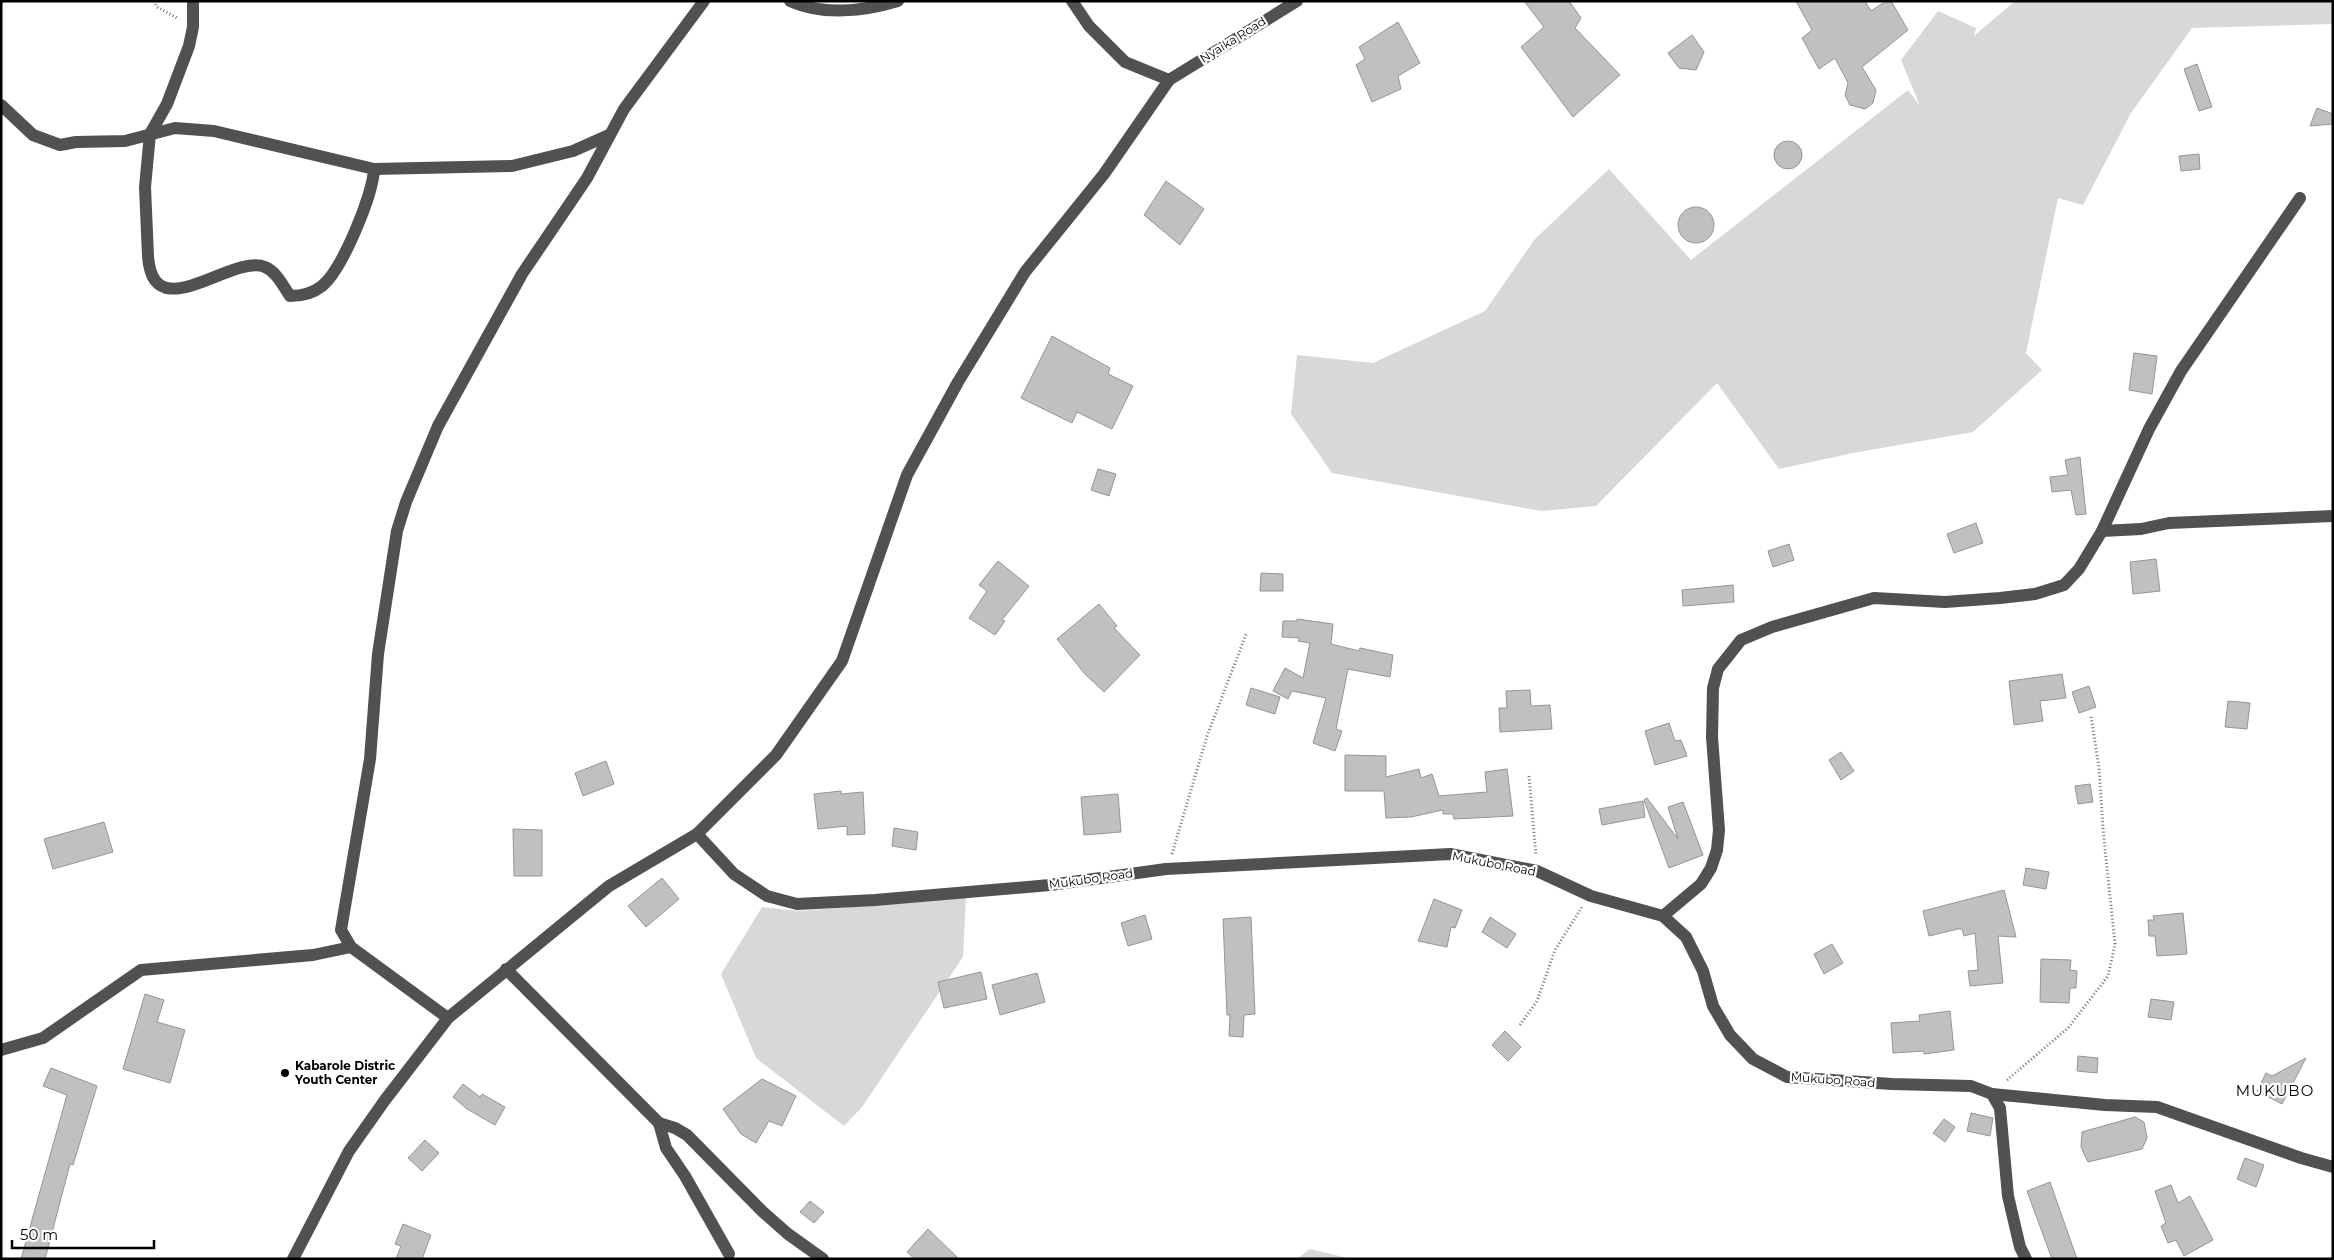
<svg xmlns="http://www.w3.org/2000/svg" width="2334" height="1260" viewBox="0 0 2334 1260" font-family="Montserrat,sans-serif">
<rect width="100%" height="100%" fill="#fff"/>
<g fill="#d8d8d8">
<polygon points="2015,1 2333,1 2333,24 2192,28 2131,113 2083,205 2058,198 2026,353 2042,370 1973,432 1853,453 1779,469 1717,383 1596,506 1541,511 1332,473 1291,414 1297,355 1373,363 1485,311 1535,239 1609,169 1691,260 1908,90 1920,106 1901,60 1938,11 1976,28 1974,36"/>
<polygon points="966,898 963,957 862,1107 844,1126 756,1058 721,974 762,907 799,911"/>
<polygon points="1310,1249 1352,1259 1297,1259"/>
</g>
<g fill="#c0c0c0" stroke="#959595">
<polygon points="1524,1 1569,1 1581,18 1575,28 1620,75 1573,117 1521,47 1544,27"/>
<polygon points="1796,1 1865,1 1871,11 1886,1 1891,1 1908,30 1862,67 1876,90 1873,103 1865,109 1850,105 1845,95 1848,83 1835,58 1819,69 1802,38 1812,30"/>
<polygon points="1398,22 1420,63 1398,76 1401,89 1372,102 1356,65 1365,59 1359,47"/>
<polygon points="1692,35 1704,52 1696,70 1679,68 1668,53"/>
<polygon points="2197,64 2212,107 2199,111 2184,69"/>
<polygon points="2317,108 2333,114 2333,124 2310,126"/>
<circle cx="1788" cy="155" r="14"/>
<polygon points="2199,154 2200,169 2181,171 2179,156"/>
<polygon points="1166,181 1204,209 1180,245 1144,215"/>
<circle cx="1696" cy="225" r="18"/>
<polygon points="1052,336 1110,368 1108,374 1133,386 1112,429 1077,412 1072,423 1021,398"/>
<polygon points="2134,353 2157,356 2152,394 2129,390"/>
<polygon points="2080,457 2086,514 2076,515 2071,490 2052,492 2050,477 2068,475 2065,460"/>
<polygon points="1098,469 1116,474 1109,496 1091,490"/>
<polygon points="1976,523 1983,543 1954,553 1947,534"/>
<polygon points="1789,544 1794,560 1773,567 1768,551"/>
<polygon points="2156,559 2160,591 2133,594 2130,562"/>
<polygon points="998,561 1029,586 1002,620 1005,621 995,635 969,618 987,591 979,585"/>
<polygon points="1261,573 1283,574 1283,591 1260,591"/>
<polygon points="1733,585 1734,602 1683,606 1682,590"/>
<polygon points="1099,604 1117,626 1114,628 1140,655 1104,692 1084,673 1057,639"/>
<polygon points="1297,619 1333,624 1331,644 1359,651 1360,648 1393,655 1390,677 1348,669 1336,729 1342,731 1335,751 1313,743 1326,698 1292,691 1288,699 1273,691 1285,668 1303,678 1310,643 1298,641 1300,638 1282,637 1283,621 1297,621"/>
<polygon points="2062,674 2066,698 2040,701 2043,721 2014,725 2009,681"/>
<polygon points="2089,686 2096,707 2079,713 2072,692"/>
<polygon points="1251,688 1280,697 1275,714 1246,705"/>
<polygon points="1530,690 1531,706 1550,705 1552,729 1500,732 1499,708 1507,708 1506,691"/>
<polygon points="2228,701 2250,703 2247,729 2225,727"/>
<polygon points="1669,723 1675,741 1681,740 1687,756 1655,765 1645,731"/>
<polygon points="1841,752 1854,771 1841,780 1829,760"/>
<polygon points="1345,755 1386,756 1386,777 1419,769 1421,778 1432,774 1439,796 1487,792 1485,772 1507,769 1513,816 1454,819 1453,814 1443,814 1443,810 1411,817 1386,818 1384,791 1345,791"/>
<polygon points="606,761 614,784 583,796 575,773"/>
<polygon points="2090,784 2093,802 2078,804 2075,786"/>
<polygon points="841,791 841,794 863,792 865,834 847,835 847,826 818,829 814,794"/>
<polygon points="1118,794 1121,832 1084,835 1081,797"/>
<polygon points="1647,798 1678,839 1668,807 1683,802 1703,855 1669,868 1644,800"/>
<polygon points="1643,801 1645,817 1602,825 1599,809"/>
<polygon points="104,822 113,852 53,869 44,839"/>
<polygon points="894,828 918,832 916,850 892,846"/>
<polygon points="513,829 542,830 542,876 514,876"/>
<polygon points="2026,868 2049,872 2046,889 2023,885"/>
<polygon points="662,878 679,899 646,927 628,906"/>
<polygon points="2004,890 2016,937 1998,936 2003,983 1970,986 1968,971 1978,970 1975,933 1964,936 1962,929 1958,929 1929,936 1923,911"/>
<polygon points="1434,899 1462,910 1455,928 1451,927 1447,947 1418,941"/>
<polygon points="2183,913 2187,954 2157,956 2155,936 2149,936 2148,920 2154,920 2153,916"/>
<polygon points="1145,915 1152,939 1128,946 1121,923"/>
<polygon points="1251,917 1255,1014 1244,1015 1243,1037 1229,1036 1230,1015 1227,1015 1223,919"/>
<polygon points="1490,917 1516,934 1507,948 1482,932"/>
<polygon points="1832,944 1843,963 1824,974 1814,954"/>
<polygon points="2041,959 2071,960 2070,970 2077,971 2076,988 2070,988 2069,1003 2040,1002"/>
<polygon points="981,972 987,999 944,1008 938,982"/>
<polygon points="1037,973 1045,1002 1000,1015 992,985"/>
<polygon points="145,994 164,1000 157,1022 185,1030 170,1083 123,1069"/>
<polygon points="2151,999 2174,1002 2171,1020 2148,1017"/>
<polygon points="1950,1011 1954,1050 1924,1054 1924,1051 1893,1053 1891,1023 1920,1021 1919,1015"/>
<polygon points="1505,1031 1521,1047 1508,1061 1492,1045"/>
<polygon points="2078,1056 2098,1058 2097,1073 2077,1071"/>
<polygon points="2306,1058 2282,1104 2257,1091 2266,1073 2272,1076"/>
<polygon points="51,1068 97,1086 73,1165 70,1164 45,1259 21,1259 67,1095 43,1086"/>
<polygon points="762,1079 796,1096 782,1126 769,1121 756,1143 741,1134 723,1109"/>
<polygon points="463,1084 480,1097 482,1094 505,1107 495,1125 467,1109 453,1097"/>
<polygon points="1971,1113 1993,1118 1990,1136 1967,1131"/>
<polygon points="2135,1117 2144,1122 2147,1138 2142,1149 2088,1162 2081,1147 2082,1132"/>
<polygon points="1944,1119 1955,1127 1945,1142 1933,1133"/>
<polygon points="425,1140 439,1153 422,1171 408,1158"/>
<polygon points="2245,1158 2264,1165 2256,1187 2237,1179"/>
<polygon points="2050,1182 2077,1259 2052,1259 2027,1191"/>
<polygon points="2171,1185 2178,1203 2190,1196 2213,1240 2184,1256 2176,1240 2168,1243 2161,1226 2166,1223 2155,1191"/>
<polygon points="810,1201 824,1212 814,1223 800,1212"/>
<polygon points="403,1224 431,1235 422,1259 396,1259 401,1246 395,1244"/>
<polygon points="928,1229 959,1259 915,1259 907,1252"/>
</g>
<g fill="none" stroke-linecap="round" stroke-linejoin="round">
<g stroke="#737373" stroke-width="3" stroke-dasharray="1 2.5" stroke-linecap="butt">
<polyline points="154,1 157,7 177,18"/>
<polyline points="1529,776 1536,855"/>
<polyline points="1172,854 1207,736 1247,632"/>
<polyline points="1520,1025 1537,1001 1555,950 1582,907"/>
<polyline points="2007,1080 2068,1028 2108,976 2115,944 2103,829 2099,768 2091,716"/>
</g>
<g stroke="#515151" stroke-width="12">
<path d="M 193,1 L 193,27 L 189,46 L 167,104 L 150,134 L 145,187 L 148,256 C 153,330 232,253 265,267 C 277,272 283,286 290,296 C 302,296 312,294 322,286 C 342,270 373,195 374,169"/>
<path d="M 790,1 C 823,16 865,11 898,1"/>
<polyline points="1072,1 1089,26 1125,62 1169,80"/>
<polyline points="1,105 33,135 60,145 76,142 125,141 175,128 214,131 374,169 512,166 573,151 609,135"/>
<polyline points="2102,531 2141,529 2169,523 2333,516"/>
<polyline points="697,834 734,874 767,896 797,904 875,900 1050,885 1166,869 1450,854 1537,871 1591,896 1663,916 1686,937 1703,971 1713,1006 1730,1035 1753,1059 1787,1077 1892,1084 1971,1086 1992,1094 2000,1108 2008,1196 2020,1247 2026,1259"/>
<polyline points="1663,916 1701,884 1711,868 1717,850 1719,830 1712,737 1713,688 1718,669 1741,640 1772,627 1874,598 1945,602 2000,598 2035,594 2064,585 2079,569 2102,531 2149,429 2181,371 2300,198"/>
<polyline points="506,969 659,1123 675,1128 687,1135 763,1212 788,1234 823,1259"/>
<polyline points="448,1018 351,947 341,930 370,759 378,654 397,531 406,502 438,426 522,274 587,178 624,109 704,1"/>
<polyline points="1,1050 43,1038 141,970 313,955 351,947"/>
<polyline points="1992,1094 2105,1105 2157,1107 2301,1158 2333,1167"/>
<polyline points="659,1123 666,1148 685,1176 729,1254"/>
<polyline points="293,1259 349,1151 385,1100 448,1018 609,886 697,834 776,755 842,661 907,475 958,382 1025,272 1104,174 1169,80 1297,1"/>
</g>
</g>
<circle fill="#000" stroke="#fff" stroke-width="2" cx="285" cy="1073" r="5"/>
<g text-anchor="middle" stroke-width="4.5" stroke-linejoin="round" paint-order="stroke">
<g font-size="12" fill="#000" stroke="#fff">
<text transform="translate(1233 40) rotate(-32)" y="4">Nyaika Road</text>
<text transform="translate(1494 864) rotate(11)" y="4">Mukubo Road</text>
<text transform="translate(1091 879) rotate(-8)" y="4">Mukubo Road</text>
<text transform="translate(1833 1080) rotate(4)" y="4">Mukubo Road</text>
</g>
<g font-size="12" font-weight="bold" fill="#000" stroke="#fff" text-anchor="start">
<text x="295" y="1070">Kabarole Distric<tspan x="295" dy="14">Youth Center</tspan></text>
</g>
<g font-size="15" letter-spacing="1" fill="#000" stroke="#fff">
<text x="2275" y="1096">MUKUBO</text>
</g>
</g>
<rect width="2334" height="1260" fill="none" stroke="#000000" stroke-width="5"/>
<path d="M12 1240v8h142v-8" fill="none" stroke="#000000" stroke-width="2.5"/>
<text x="20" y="1240" font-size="15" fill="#000000" stroke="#ffffff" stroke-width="4" paint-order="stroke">50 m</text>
</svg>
